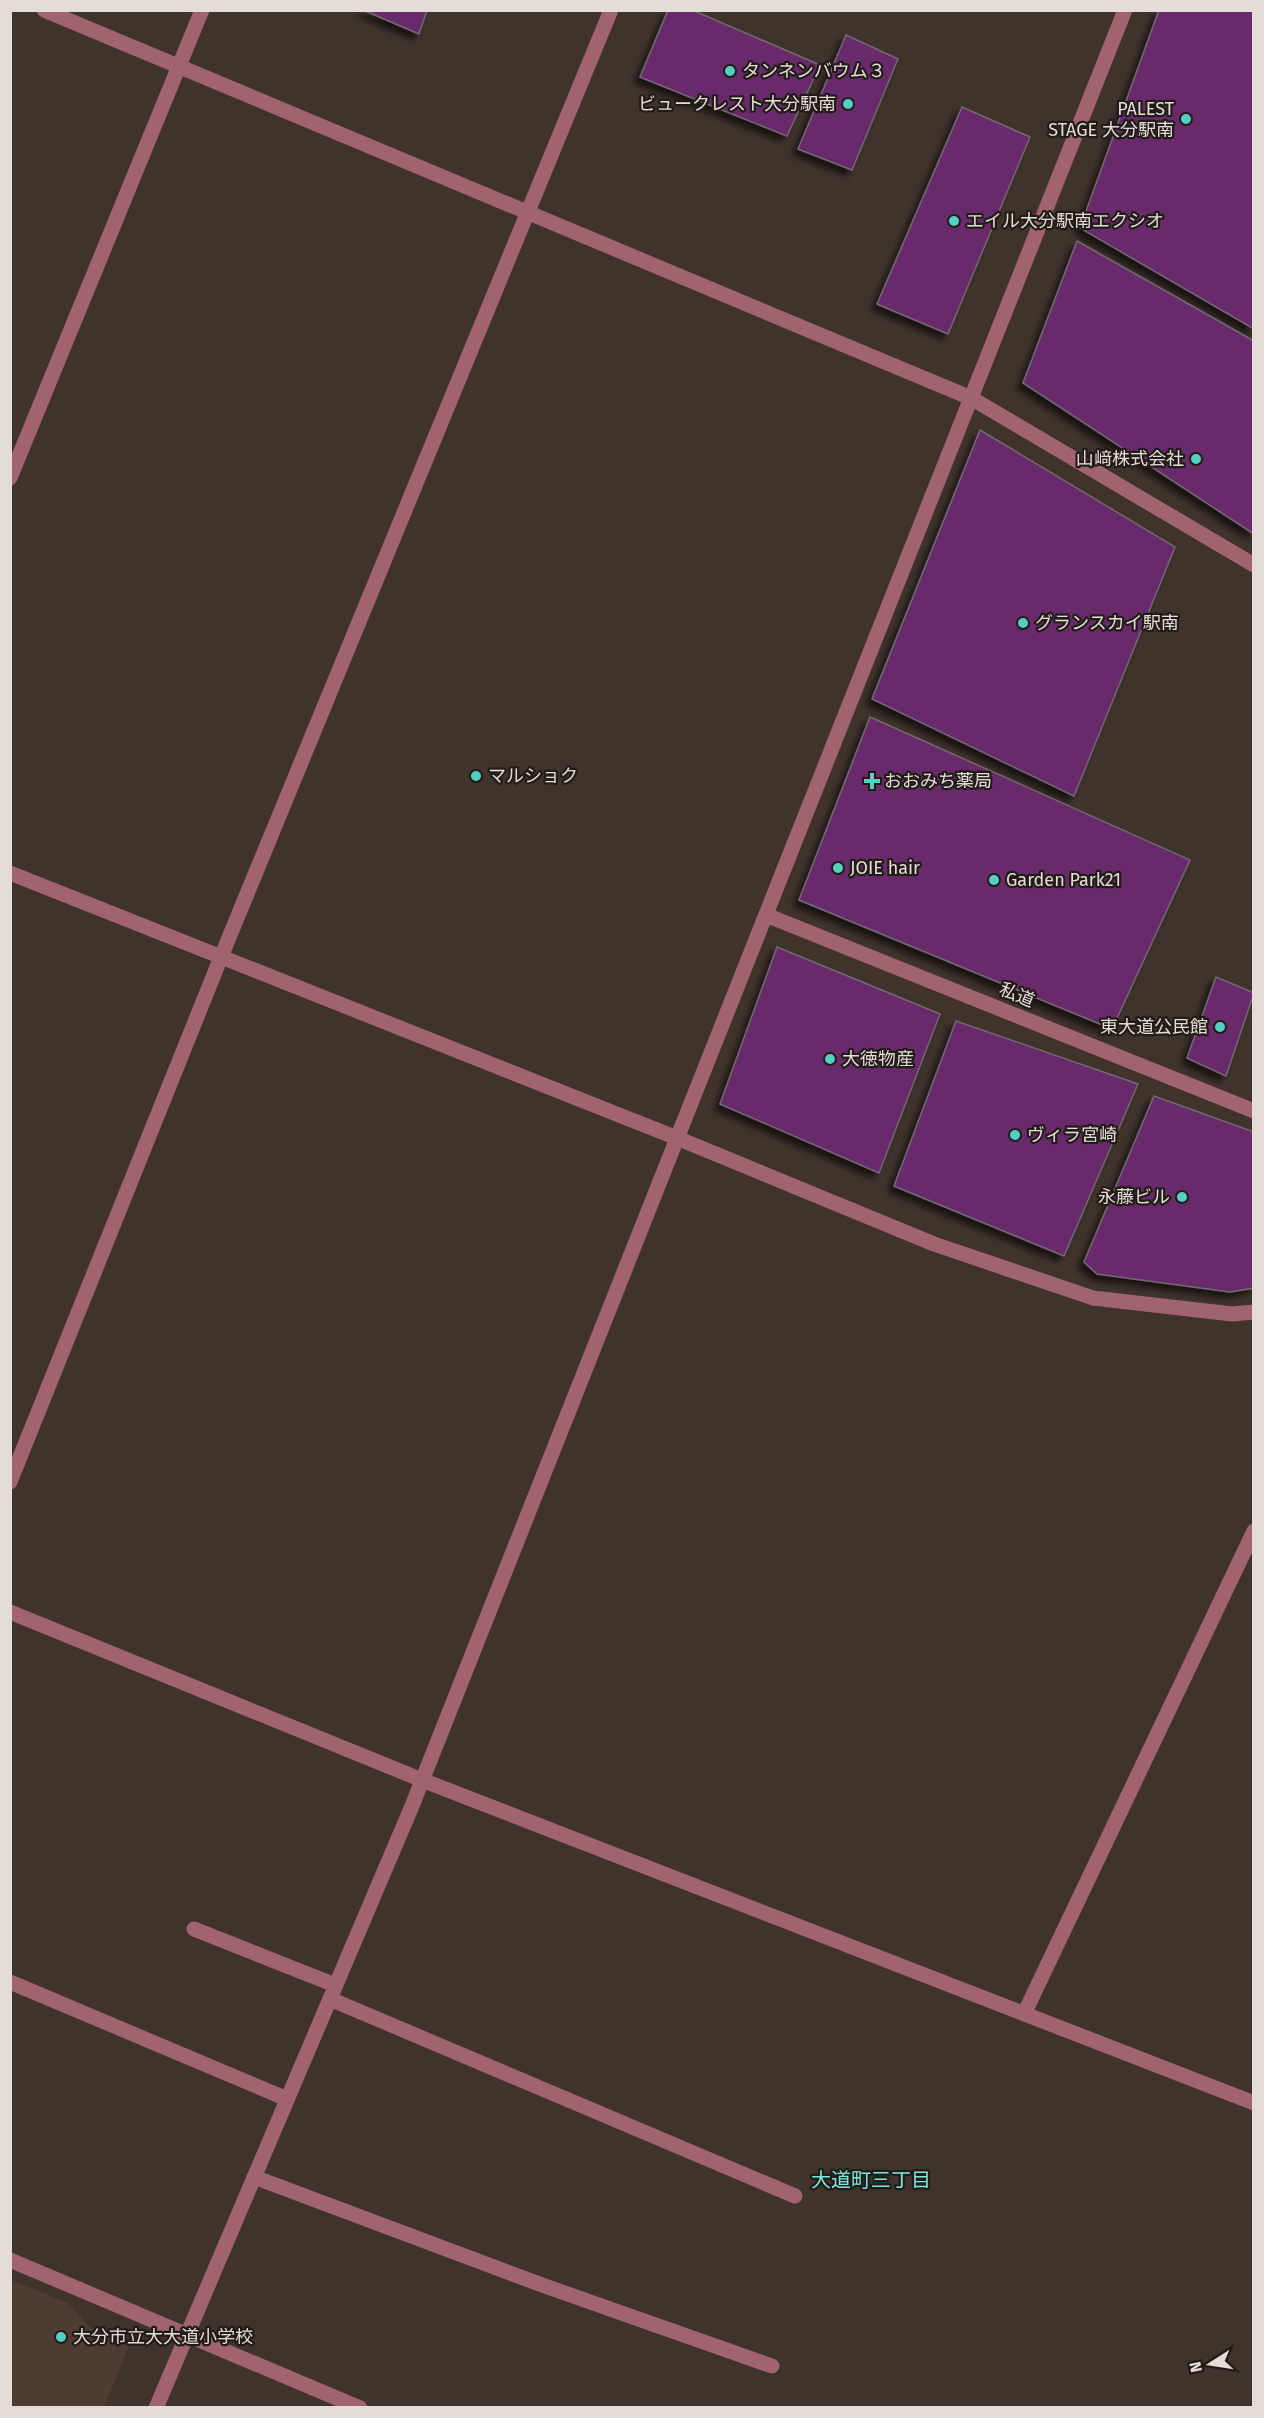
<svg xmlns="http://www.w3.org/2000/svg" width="1264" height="2418" viewBox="0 0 1264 2418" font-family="'Fira Sans','Noto Sans JP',sans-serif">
<defs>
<filter id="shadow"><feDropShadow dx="-5.5" dy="5.5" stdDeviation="3" flood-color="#0009"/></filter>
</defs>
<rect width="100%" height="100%" fill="#3f332c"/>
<polygon fill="#4e3c32" points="11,2280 68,2303 92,2329 130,2344 104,2407 11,2407"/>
<g fill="#68296b" stroke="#726772" stroke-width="1.5" filter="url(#shadow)">
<polygon points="363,10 427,10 419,34"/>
<polygon points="668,10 692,10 820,65 787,136 640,77"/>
<polygon points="1159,10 1254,10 1254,329 1080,228"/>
<polygon points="846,35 898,59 852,170 798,149"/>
<polygon points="962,107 1030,137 948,334 877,304"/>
<polygon points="1077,241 1254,341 1254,534 1023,383"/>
<polygon points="980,430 1175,547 1074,796 872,699"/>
<polygon points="870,717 1190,860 1112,1029 799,900"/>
<polygon points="777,947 940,1014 879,1173 720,1104"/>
<polygon points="1216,977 1254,993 1226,1076 1187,1058"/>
<polygon points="956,1021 1138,1084 1064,1256 894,1186"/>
<polygon points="1154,1096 1254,1132 1254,1288 1230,1292 1097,1274 1084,1262"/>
</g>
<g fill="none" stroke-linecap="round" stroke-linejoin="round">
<g stroke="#a26370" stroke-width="15">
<polyline points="44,10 971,398 1254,565"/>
<polyline points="10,478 202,10"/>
<polyline points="10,873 677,1138 934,1244 1093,1298 1232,1314 1254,1312"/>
<polyline points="766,915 1254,1111"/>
<polyline points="10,1482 221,957 611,10"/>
<polyline points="10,1612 422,1780 1254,2103"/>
<polyline points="194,1929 335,1985"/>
<polyline points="10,1982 287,2099"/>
<polyline points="330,1999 795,2196"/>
<polyline points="1024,2014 1254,1531"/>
<polyline points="254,2177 542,2285 772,2366"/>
<polyline points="10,2260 360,2408"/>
<polyline points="156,2408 412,1806 1125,10"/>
</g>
</g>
<g fill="#55cec4" stroke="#221c19" stroke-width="2">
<circle cx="730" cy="71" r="6"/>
<circle cx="848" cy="104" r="6"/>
<circle cx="1186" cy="119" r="6"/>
<circle cx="954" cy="221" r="6"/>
<circle cx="1196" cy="459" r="6"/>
<circle cx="1023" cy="623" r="6"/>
<circle cx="476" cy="776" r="6"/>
<path d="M869 772h6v6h6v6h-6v6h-6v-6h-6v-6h6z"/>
<circle cx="838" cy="868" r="6"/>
<circle cx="994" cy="880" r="6"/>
<circle cx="1220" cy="1027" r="6"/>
<circle cx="830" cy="1059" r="6"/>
<circle cx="1015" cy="1135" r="6"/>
<circle cx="1182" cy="1197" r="6"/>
<circle cx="61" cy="2337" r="6"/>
</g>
<g text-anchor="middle" stroke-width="4.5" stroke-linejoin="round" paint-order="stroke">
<g font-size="18" fill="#e4dcd7" stroke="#221c19" text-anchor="start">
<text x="742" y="77">タンネンバウム３</text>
<text x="836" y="110" text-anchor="end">ビュークレスト大分駅南</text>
<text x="1174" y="115" text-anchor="end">PALEST<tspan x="1174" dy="21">STAGE 大分駅南</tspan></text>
<text x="966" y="227">エイル大分駅南エクシオ</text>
<text x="1184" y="465" text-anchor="end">山﨑株式会社</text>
<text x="1035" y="629">グランスカイ駅南</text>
<text x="488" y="782">マルショク</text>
<text x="884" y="787">おおみち薬局</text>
<text x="850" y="874">JOIE hair</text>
<text x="1006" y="886">Garden Park21</text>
<text x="1208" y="1033" text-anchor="end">東大道公民館</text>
<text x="842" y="1065">大徳物産</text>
<text x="1027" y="1141">ヴィラ宮崎</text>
<text x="1170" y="1203" text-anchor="end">永藤ビル</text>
<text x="73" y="2343">大分市立大大道小学校</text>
</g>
<g font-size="18" fill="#e4dcd7" stroke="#221c19">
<text transform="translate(1017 995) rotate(22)" y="6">私道</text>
</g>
<g font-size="20" fill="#7de7de" stroke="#221c19">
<text x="871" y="2187">大道町三丁目</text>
</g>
</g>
<rect width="1264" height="2418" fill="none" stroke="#e4dcd7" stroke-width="24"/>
<g transform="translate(1210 2364) rotate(258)" stroke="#221c19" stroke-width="4.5" paint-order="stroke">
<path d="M0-4.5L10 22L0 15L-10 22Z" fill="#e4dcd7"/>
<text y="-9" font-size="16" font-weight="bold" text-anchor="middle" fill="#e4dcd7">N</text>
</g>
</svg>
